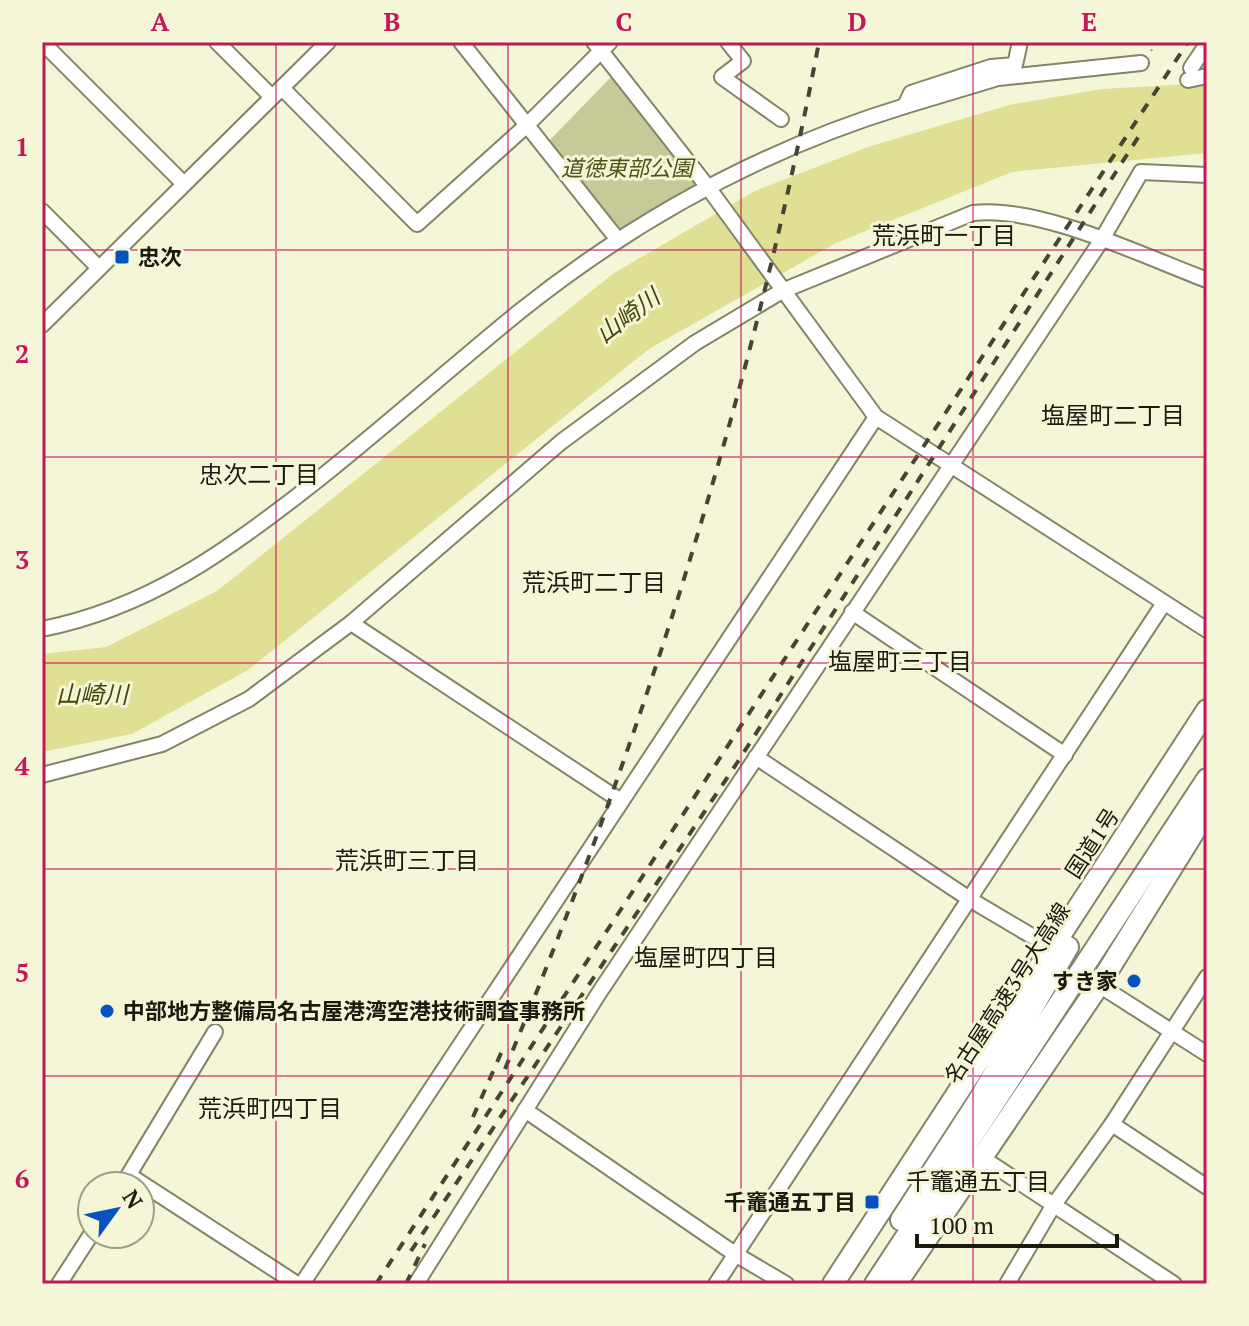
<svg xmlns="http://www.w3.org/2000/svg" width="1249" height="1326" viewBox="0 0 1249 1326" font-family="'PT Serif','Noto Sans JP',serif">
<rect width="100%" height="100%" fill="#f4f6d7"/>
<polygon fill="#c8c998" points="617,71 707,186 618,240 544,146"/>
<polygon fill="#dfe094" points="1207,83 1207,153 1012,172 836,243 649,349 248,670 132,734 42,752 42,654 106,647 217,591 614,273 755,191 868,147 1009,105 1102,89"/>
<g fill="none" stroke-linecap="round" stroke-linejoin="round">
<defs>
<g id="minor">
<polyline points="42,42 184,184"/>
<polyline points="217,42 272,97"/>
<polyline points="461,42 618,240"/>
<polyline points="594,42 707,186 876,417 1207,630"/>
<polyline points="728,42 743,61 722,77 781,119"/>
<polyline points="1191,68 1207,44"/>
<polyline points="1188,80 1207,76"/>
<polyline points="282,88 417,224 527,125 610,42"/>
<polyline points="905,106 998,78 1141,63"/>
<polyline points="42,211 99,268"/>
<polyline points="42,325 328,42"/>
<polyline points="852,612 1065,755"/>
<polyline points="351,623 621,801"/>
<path d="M 42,629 C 148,608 227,551 310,486 C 381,430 449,369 519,312 C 634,220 764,149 905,106 L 911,93 L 991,67 L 1015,65 L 1020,42"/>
<polyline points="756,757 971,900 1052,948"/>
<path d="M 42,775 L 162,744 L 249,699 L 351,623 L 561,442 L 695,343 L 782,291 L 973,213 C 1039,205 1143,256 1207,280"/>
<polyline points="1099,985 1207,1054"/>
<polyline points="525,1110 735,1254 786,1284"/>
<polyline points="1112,1124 1207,1187"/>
<polyline points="981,1157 1174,1284"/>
<polyline points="129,1175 297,1284"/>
<polyline points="122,1186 215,1032"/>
<polyline points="59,1284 92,1233"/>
<polyline points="302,1284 876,417"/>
<polyline points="416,1284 599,993 1101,241 1141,172 1207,175"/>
<polyline points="716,1284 1164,603"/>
<polyline points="1007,1284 1053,1206 1112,1124 1207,977"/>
</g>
<g id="highway">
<polyline points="901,1220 977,1103 1068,947"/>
<polyline points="833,1284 1207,710"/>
<polyline points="875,1284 1207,779"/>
<polyline points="896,1284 1099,985 1207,811"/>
</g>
</defs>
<use href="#minor" stroke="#838468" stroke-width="18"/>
<use href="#highway" stroke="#838468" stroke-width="24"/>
<polyline stroke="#94957f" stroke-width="2" stroke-dasharray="2 6" stroke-linecap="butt" points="1151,51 1157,42"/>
<use href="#minor" stroke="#fff" stroke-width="14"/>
<use href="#highway" stroke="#fff" stroke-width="20"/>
<g stroke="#454536" stroke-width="4" stroke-dasharray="10 10" stroke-linecap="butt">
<path d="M 505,1069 C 643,739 752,394 819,42"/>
<polyline points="473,1117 502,1051"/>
<polyline points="411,1251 737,763 1139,136"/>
<polyline points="376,1284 1188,42"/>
<polyline points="406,1284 425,1244"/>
</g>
</g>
<path fill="none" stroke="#c2185b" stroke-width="2" stroke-opacity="0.55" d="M 276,42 L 276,1284M 508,42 L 508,1284M 741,42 L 741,1284M 973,42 L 973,1284M 42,250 L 1207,250M 42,457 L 1207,457M 42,663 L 1207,663M 42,869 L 1207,869M 42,1076 L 1207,1076"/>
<g fill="#0553bc" stroke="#f4f6d7" stroke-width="3">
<rect x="114" y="249" width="16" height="16" rx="4"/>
<circle cx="1134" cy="981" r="8"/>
<circle cx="107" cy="1011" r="8"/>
<rect x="864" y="1194" width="16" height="16" rx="4"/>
</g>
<g text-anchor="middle" stroke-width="6" stroke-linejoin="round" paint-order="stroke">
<g font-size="22" font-style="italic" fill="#515118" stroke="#f4f6d7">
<text x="627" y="176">道徳東部公園</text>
</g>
<g font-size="22" font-weight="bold" fill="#1a1a0f" stroke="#f4f6d7" text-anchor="start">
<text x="138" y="265">忠次</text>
<text x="1118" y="989" text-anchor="end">すき家</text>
<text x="123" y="1019">中部地方整備局名古屋港湾空港技術調査事務所</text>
<text x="856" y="1210" text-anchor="end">千竈通五丁目</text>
</g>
<g font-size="22" fill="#1a1a0f" stroke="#f4f6d7">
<text transform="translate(1092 843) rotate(-57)" y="8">国道1号</text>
<text transform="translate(1007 993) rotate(-57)" y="8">名古屋高速3号大高線</text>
</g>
<g font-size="24" fill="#1a1a0f" stroke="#f4f6d7">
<text x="944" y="244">荒浜町一丁目</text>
<text x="1113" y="424">塩屋町二丁目</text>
<text x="259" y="483">忠次二丁目</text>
<text x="594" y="591">荒浜町二丁目</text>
<text x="900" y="670">塩屋町三丁目</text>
<text x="407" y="869">荒浜町三丁目</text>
<text x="706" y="966">塩屋町四丁目</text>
<text x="270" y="1117">荒浜町四丁目</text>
<text x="978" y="1190">千竈通五丁目</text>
</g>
<g font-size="24" font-style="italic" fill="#46460a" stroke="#f4f6d7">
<text transform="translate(628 316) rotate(-37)" y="8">山崎川</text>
<text x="92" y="703">山崎川</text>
</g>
</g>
<rect width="1249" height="1326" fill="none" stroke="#f4f6d7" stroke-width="88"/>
<g transform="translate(116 1210) rotate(57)"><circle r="38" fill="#f4f6d7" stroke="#9d9e87" stroke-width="2"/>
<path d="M0-6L14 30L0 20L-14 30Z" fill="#0553bc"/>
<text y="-12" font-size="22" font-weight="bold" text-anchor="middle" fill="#1a1a0f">N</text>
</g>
<path d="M917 1234v12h200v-12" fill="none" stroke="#1a1a0f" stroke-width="4"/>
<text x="929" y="1234" font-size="24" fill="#1a1a0f" stroke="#f4f6d7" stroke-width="6" paint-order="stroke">100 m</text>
<rect x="44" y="44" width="1161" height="1238" fill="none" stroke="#c2185b" stroke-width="3"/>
<g font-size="26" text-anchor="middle" font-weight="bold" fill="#c2185b">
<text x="160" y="31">A</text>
<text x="392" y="31">B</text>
<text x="624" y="31">C</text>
<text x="857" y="31">D</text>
<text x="1089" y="31">E</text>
<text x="22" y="156">1</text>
<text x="22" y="363">2</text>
<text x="22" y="569">3</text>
<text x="22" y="775">4</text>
<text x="22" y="982">5</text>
<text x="22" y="1188">6</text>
</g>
</svg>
